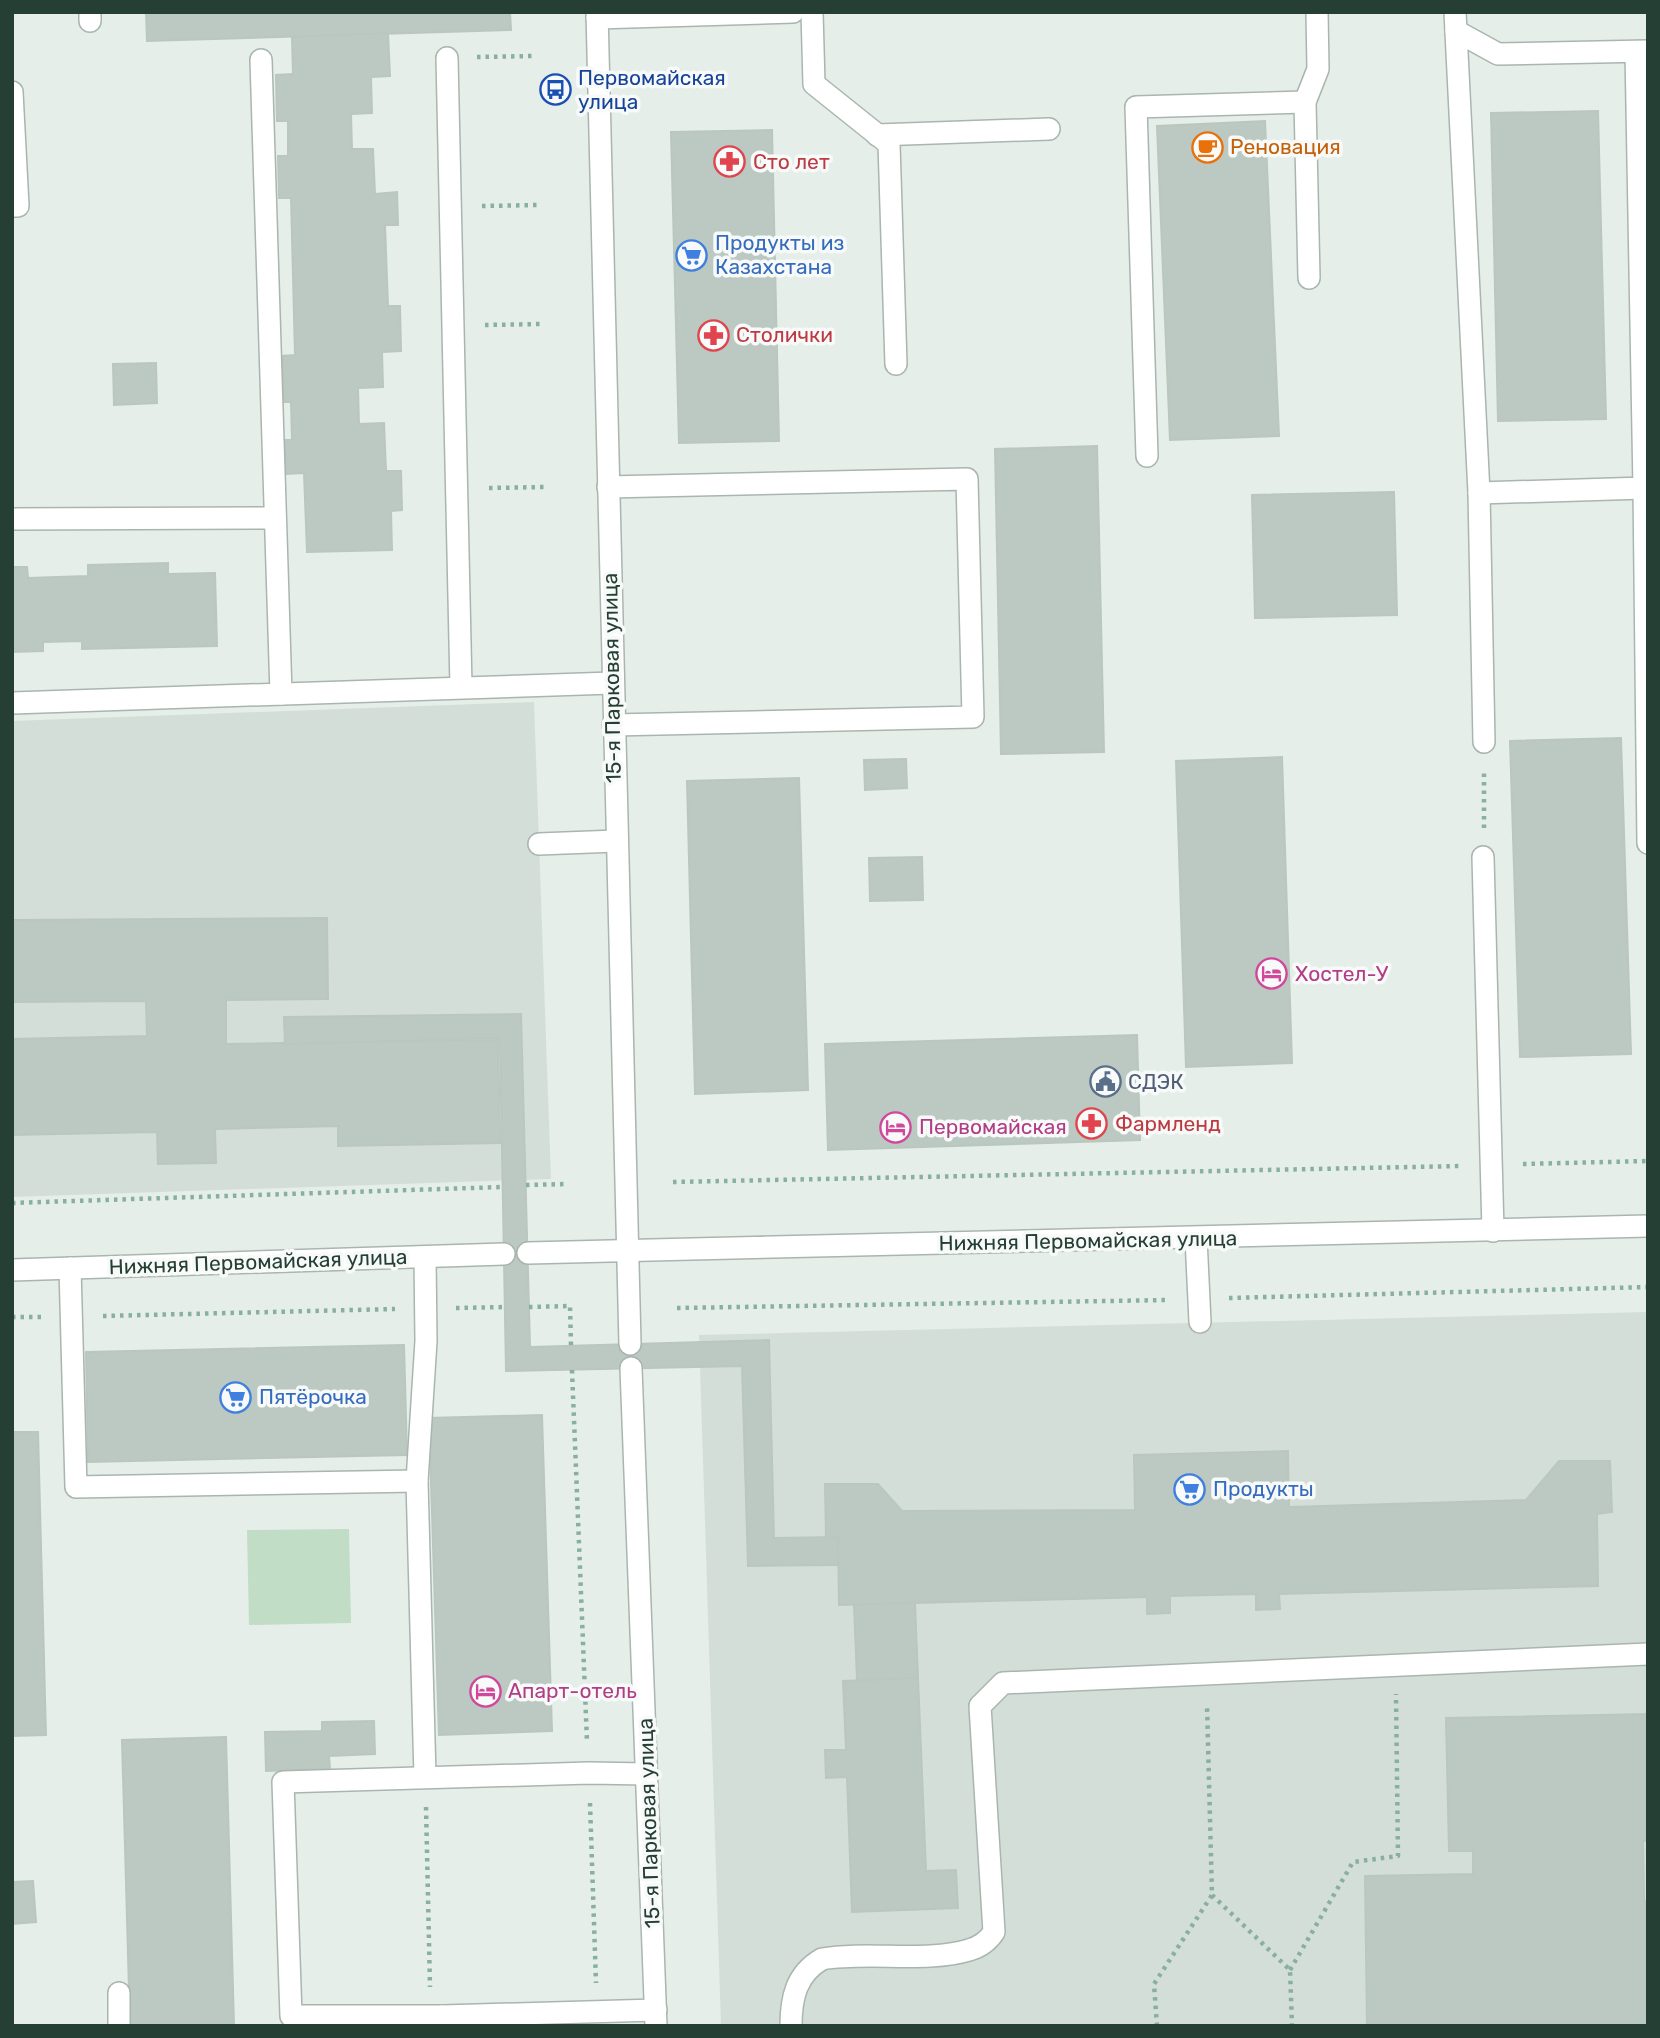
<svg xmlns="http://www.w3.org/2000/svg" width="1660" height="2038" viewBox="0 0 1660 2038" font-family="Rubik,sans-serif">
<rect width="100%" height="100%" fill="#e6eee9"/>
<g fill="#d4ded8">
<polygon points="534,702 551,1179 12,1197 12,721"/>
<polygon points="1648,1312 1648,2026 721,2026 699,1335"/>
</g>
<polygon fill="#c1ddc5" points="349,1529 351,1623 249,1625 247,1530"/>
<g fill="#bbc9c2" stroke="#b9c7bf" stroke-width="2">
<polygon points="146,12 510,12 511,30 147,41"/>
<polygon points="388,33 390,76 371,77 372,113 351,114 352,149 373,149 375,194 397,192 398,225 385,225 388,306 400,306 401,351 382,352 383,387 358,388 359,424 384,423 386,471 401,471 402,510 391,511 392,550 307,552 304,473 286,474 284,440 292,440 291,402 283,402 282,356 295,355 291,198 279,198 278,156 288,156 288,121 277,121 276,75 293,74 292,37"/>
<polygon points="1598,111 1606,419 1498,421 1491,113"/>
<polygon points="1265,121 1279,436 1170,440 1157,126"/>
<polygon points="772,130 779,441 679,443 671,132"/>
<polygon points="156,363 157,403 114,405 113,364"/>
<polygon points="1097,446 1104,752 1001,754 995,449"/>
<polygon points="1394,492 1397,615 1255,618 1252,495"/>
<polygon points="168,563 168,574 215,573 217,646 82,649 82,641 43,642 43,651 12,652 12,567 27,567 28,578 88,576 88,565"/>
<polygon points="1621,738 1631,1054 1520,1057 1510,741"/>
<polygon points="1282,757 1292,1063 1186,1067 1176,761"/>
<polygon points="906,759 907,788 865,790 864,760"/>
<polygon points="799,778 808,1090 695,1094 687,781"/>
<polygon points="922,857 923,900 870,901 869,858"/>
<polygon points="327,918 328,999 226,1000 226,1044 498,1040 500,1143 338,1146 338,1126 215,1129 216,1163 158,1164 157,1132 12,1135 12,1039 147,1036 146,1001 12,1002 12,920"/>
<polygon points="521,1014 530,1347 769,1340 774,1538 838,1537 838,1565 748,1566 742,1366 506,1371 500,1038 285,1044 284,1017"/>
<polygon points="1137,1035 1140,1140 828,1150 825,1044"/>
<polygon points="404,1345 407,1455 88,1462 86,1352"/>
<polygon points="542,1415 552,1731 439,1735 429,1418"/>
<polygon points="12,1432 38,1432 46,1735 12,1736"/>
<polygon points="1288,1451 1289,1507 1526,1500 1559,1461 1610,1461 1612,1512 1597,1514 1598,1586 1279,1594 1280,1609 1256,1610 1256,1594 1170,1596 1170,1613 1147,1614 1147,1597 839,1605 838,1537 826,1537 825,1484 878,1484 902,1511 1135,1510 1134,1455"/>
<polygon points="915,1603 918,1678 857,1680 854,1605"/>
<polygon points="918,1678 926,1871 956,1870 958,1908 852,1912 847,1777 826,1778 825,1750 846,1750 843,1681"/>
<polygon points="1648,1714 1648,1841 1643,1841 1644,1900 1648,1905 1648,2026 1367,2026 1365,1876 1473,1874 1473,1851 1449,1851 1446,1718"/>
<polygon points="374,1721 375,1754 329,1756 330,1769 266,1771 265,1732 322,1731 322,1722"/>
<polygon points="226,1737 234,2026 130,2026 122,1740"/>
<polygon points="33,1881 36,1922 12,1924 12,1882"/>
</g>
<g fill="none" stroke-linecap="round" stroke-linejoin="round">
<defs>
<g id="minor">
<polyline points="597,12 630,1344"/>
<polyline points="812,12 814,84 889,144 896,364"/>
<polyline points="1455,12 1479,493 1644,488 1636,52"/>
<polyline points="597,18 793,12"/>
<polyline points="90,21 90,12"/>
<polyline points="1456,31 1498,54 1647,51"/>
<polyline points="447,58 461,687"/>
<polyline points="261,60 281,694"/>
<polyline points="12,92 18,206 12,206"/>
<polyline points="877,135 1049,129"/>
<polyline points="1309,278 1305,102 1318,69 1317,12"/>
<polyline points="1147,456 1136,107 1305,102"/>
<polyline points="608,487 967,479 973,717 613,725"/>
<polyline points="1644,488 1648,843"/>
<polyline points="1479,493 1484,742"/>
<polyline points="12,519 274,518"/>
<polyline points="12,703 612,683"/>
<polyline points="539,844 616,841"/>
<polyline points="1483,857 1493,1231"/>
<polyline points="1196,1238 1200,1322"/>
<polyline points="528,1253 1648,1226"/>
<polyline points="425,1257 426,1341 417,1481 425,1777"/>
<polyline points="70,1268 76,1487 417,1481"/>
<polyline points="12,1270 504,1254"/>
<polyline points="631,1368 656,2026"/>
<polyline points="119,1993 119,2026"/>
<polyline points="442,2016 291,2016 283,1782 589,1773 647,1774"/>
<polyline points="443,2026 442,2016 656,2010"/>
<path d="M 791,2026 C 791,1998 796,1974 822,1959 C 867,1951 927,1963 969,1950 C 980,1947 988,1941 994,1932 L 980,1706 L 1003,1683 L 1648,1654"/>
</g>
</defs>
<use href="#minor" stroke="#a9b6af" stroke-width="24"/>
<g stroke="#89b09e" stroke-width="4.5" stroke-dasharray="3.5 5" stroke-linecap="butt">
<polyline points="477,57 533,56"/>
<polyline points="482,206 537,205"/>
<polyline points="485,325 541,324"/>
<polyline points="489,488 547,487"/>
<polyline points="1484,828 1484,770"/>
<polyline points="1523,1164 1648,1161"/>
<polyline points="673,1182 1461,1166"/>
<polyline points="526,1185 568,1184"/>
<polyline points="12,1203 502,1187"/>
<polyline points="1229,1298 1648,1287"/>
<polyline points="529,1307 570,1306 571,1345"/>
<polyline points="456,1308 505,1307"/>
<polyline points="677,1308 1168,1300"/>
<polyline points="103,1316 395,1309"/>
<polyline points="12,1317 42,1317"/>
<polyline points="572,1370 587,1742"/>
<polyline points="590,1803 596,1983"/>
<polyline points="426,1807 430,1987"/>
<polyline points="1212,1895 1290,1970 1292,2026"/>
<polyline points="1290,1970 1353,1862 1398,1856 1396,1694"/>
<polyline points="1157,2026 1154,1984 1212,1895 1207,1705"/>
</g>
<use href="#minor" stroke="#fff" stroke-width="21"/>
</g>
<defs>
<symbol id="bus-ring" viewBox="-11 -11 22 22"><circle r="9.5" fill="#f7faf8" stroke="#1a4fb4" stroke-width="1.5"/><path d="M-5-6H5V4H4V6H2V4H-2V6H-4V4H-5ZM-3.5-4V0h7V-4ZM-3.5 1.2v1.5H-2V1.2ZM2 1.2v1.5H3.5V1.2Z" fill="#1a4fb4"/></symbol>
<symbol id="cafe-ring" viewBox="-11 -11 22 22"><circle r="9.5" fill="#f7faf8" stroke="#e8710a" stroke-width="1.5"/><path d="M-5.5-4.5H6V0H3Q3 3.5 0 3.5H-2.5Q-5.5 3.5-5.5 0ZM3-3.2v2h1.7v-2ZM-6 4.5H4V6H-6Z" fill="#e8710a"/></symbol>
<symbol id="pharmacy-ring" viewBox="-11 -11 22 22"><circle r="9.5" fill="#f7faf8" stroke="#e0444e" stroke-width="1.5"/><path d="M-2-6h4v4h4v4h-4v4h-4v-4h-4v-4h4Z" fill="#e0444e"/></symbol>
<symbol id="supermarket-ring" viewBox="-11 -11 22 22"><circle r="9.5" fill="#f7faf8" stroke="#3f7fe0" stroke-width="1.5"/><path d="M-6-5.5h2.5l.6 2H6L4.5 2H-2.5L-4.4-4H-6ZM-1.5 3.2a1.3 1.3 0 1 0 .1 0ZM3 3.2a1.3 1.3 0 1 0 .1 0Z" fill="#3f7fe0"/></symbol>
<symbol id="hotel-ring" viewBox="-11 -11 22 22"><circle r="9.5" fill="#f7faf8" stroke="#d1479c" stroke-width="1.5"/><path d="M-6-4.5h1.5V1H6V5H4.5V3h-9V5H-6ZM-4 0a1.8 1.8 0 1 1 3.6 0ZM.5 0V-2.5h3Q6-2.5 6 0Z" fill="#d1479c"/></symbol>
<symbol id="civic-ring" viewBox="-11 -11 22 22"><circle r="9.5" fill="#f7faf8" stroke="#5c6f8a" stroke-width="1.5"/><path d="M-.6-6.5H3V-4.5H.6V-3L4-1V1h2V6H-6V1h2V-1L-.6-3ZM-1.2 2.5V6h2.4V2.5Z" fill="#5c6f8a"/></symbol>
</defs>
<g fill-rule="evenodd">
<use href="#bus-ring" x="538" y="72" width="35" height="35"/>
<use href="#cafe-ring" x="1190" y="130" width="35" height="35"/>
<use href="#pharmacy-ring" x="712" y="144" width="35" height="35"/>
<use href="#supermarket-ring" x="674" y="238" width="35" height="35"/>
<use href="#pharmacy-ring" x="696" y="318" width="35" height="35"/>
<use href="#hotel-ring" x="1254" y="956" width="35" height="35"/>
<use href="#civic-ring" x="1088" y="1064" width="35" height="35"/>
<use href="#pharmacy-ring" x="1074" y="1106" width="35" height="35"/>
<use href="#hotel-ring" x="878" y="1110" width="35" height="35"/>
<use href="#supermarket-ring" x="218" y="1380" width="35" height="35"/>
<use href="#supermarket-ring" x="1172" y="1472" width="35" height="35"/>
<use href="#hotel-ring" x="468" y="1674" width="35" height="35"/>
</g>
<g text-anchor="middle" stroke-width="7" stroke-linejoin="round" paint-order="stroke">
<g font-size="21" fill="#164399" stroke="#f7faf8" text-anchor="start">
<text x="578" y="85">Первомайская<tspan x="578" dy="24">улица</tspan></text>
</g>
<g font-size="21" fill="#c56008" stroke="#f7faf8" text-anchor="start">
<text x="1230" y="154">Реновация</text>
</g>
<g font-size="21" fill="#be3a42" stroke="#f7faf8" text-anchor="start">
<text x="753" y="169">Сто лет</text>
<text x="736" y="342">Столички</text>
<text x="1115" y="1131">Фармленд</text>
</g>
<g font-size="21" fill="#366cbe" stroke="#f7faf8" text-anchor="start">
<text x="715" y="250">Продукты из<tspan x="715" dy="24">Казахстана</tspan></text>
<text x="259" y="1404">Пятёрочка</text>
<text x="1213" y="1496">Продукты</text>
</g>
<g font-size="21" fill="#263f35" stroke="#f7faf8">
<text transform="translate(612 678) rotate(-91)" y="7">15-я Парковая улица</text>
<text transform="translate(1088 1241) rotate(-1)" y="7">Нижняя Первомайская улица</text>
<text transform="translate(258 1262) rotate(-2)" y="7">Нижняя Первомайская улица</text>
<text transform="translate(649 1823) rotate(-92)" y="7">15-я Парковая улица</text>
</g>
<g font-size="21" fill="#b23c85" stroke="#f7faf8" text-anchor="start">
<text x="1295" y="981">Хостел-У</text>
<text x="919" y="1134">Первомайская</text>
<text x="508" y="1698">Апарт-отель</text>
</g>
<g font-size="21" fill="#4e5e75" stroke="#f7faf8" text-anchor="start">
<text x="1128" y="1089">СДЭК</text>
</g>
</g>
<rect width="1660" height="2038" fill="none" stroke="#263f35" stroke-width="28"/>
</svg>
